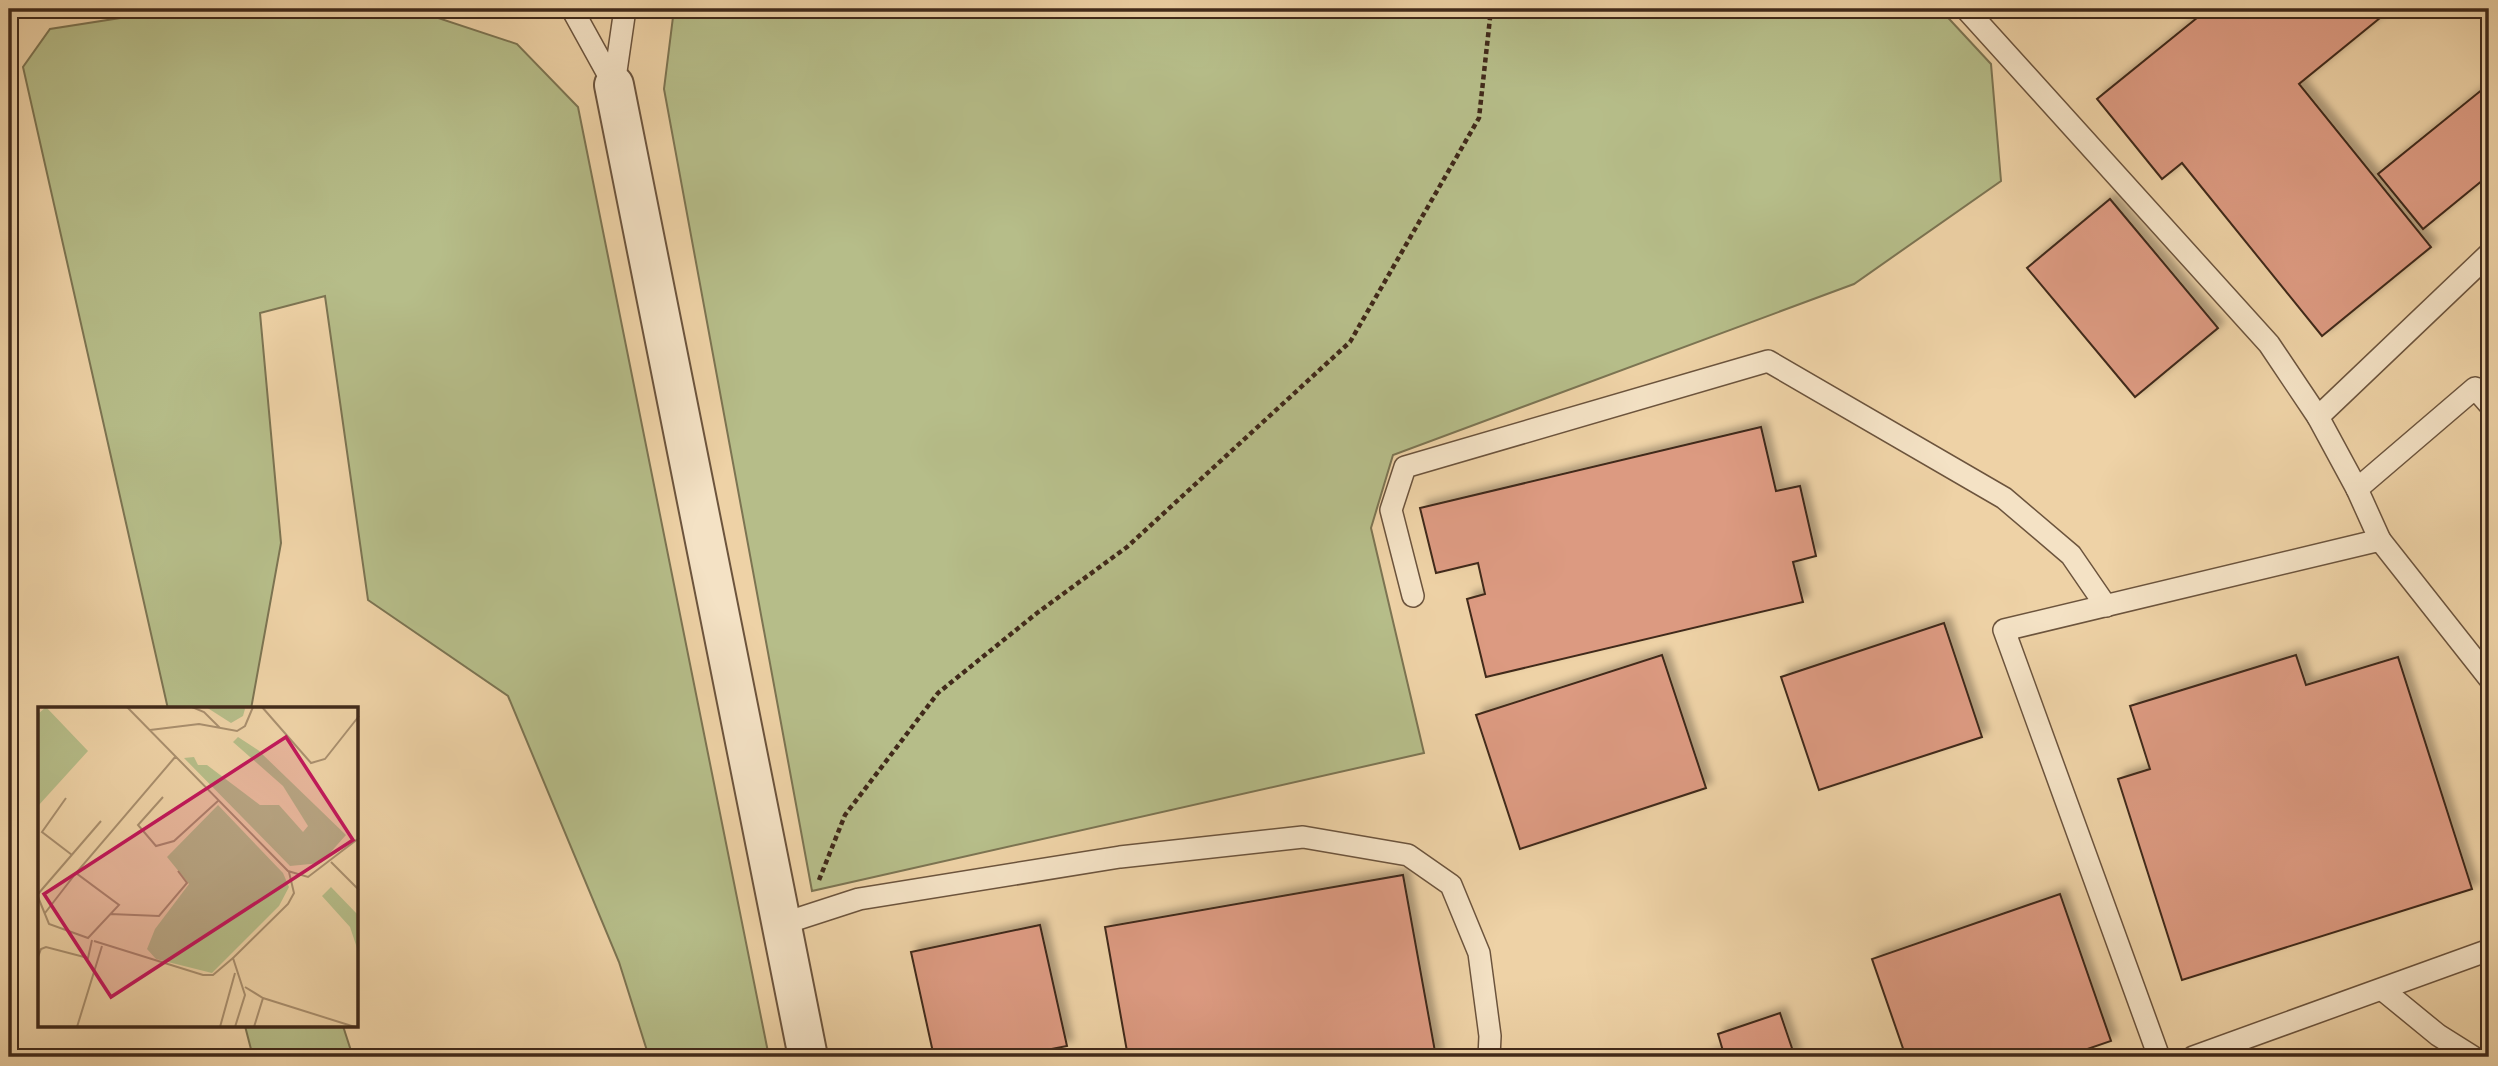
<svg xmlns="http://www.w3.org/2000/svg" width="2498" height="1066" viewBox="0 0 2498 1066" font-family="Alegreya,serif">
<defs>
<filter id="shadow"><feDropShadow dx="6" dy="-6" stdDeviation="3.5" flood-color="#0004"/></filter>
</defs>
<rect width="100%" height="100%" fill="#eed2a6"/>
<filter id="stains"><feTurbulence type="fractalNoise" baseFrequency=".00286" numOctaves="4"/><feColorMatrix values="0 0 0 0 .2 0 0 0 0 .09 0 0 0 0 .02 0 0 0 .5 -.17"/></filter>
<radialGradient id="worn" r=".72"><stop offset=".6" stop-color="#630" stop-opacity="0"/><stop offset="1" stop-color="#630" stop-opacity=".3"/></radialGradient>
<g fill="#b6bd89" stroke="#7c7452" stroke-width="2">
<polygon points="178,9 411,9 517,44 578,107 769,1057 649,1057 619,962 508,696 368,600 325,296 260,313 281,543 251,709 168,709 23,67 50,29"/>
<polygon points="674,9 1940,9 1991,64 2001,181 1854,284 1393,455 1371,528 1424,753 812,891 664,89"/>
<polygon points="245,1026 343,1026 353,1057 253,1057"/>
</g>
<g fill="#dc9a81" stroke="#412a1a" stroke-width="2" filter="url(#shadow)">
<polygon points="2208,9 2391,9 2299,84 2431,247 2322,336 2182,163 2162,179 2097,99"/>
<polygon points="2489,84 2489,175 2423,229 2378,174"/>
<polygon points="2110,199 2218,328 2135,397 2027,268"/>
<polygon points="1761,427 1776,491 1800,486 1816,556 1793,562 1803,602 1486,677 1467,599 1485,594 1478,563 1436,573 1420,508"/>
<polygon points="1944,623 1982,737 1819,790 1781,677"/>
<polygon points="1662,655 1706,788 1520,849 1476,715"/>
<polygon points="2296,655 2306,685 2398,657 2472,889 2182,980 2118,779 2150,769 2130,706"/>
<polygon points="1403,875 1436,1057 1128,1057 1105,927"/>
<polygon points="2060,894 2111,1041 2064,1057 1906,1057 1872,959"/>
<polygon points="1040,925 1067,1046 1036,1052 1037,1057 934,1057 911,952"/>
<polygon points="1780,1013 1795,1057 1705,1057 1723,1051 1718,1034"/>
</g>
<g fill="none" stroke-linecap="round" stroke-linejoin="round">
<defs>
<g id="lane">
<polyline points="572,9 614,85"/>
<polyline points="1966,9 2269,344 2318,417 2357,489"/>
<polyline points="614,85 625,9"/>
<polyline points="2318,417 2489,254"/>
<polyline points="2380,540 2357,489 2475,388 2489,404"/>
<polyline points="1413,596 1391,510 1405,467 1768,361 2004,498 2071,555 2106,606"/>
<polyline points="782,924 859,899 1120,857 1303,837 1408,855 1451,885 1479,953 1490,1036 1489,1057"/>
<polyline points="2383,990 2438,1035 2473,1057"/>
<polyline points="2159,1057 2004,630 2380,540 2489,678"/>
<polyline points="2193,1057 2489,950"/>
</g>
<polyline id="street" points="614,85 808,1057"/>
</defs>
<use href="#lane" stroke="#6c543d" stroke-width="24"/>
<use href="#street" stroke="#6c543d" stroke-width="42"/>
<polyline stroke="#412a1a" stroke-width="4.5" stroke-dasharray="5 3.5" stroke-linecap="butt" points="819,880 845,815 938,693 1037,613 1127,547 1350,342 1479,118 1491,9"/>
<use href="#lane" stroke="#f4e2c5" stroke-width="21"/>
<use href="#street" stroke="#f4e2c5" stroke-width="38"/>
</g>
<g transform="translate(38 707)">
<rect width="320" height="320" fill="#eed2a6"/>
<path d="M 8,0 L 50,44 L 0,99 L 0,7 ZM 168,0 L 206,0 L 207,2 L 205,9 L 193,16 ZM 200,30 L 220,43 L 308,128 L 283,156 L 252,159 L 146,51 L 156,50 L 160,58 L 169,58 L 222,98 L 241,98 L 265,125 L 270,119 L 245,79 L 195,35 ZM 180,98 L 245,166 L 251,180 L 241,199 L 174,266 L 118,252 L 109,242 L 117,222 L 151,177 L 129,150 ZM 293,180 L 320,208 L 320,244 L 312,220 L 284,189 Z" fill="#b6bd89"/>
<path fill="none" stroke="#a98f6e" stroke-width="2" d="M 89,0 L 250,164 L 270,170 L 321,131M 154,0 L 166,5 L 182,21M 224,0 L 273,56 L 287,52 L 321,9M 112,23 L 161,17 L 199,24 L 207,19 L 215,0M 125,90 L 100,118 L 118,139 L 136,134 L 181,93M 28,91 L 4,125 L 34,148M 293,155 L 321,183M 0,187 L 63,114M 0,190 L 11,217 L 50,231 L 81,198 L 38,166 L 138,49M 7,206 L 38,166M 72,207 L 121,209 L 149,176 L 140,164M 56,234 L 165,268 L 175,268 L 195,251M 0,250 L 3,242 L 8,240 L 50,251 L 54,233M 207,280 L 225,291 L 317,320M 39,320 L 64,239M 182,320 L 197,266M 197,320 L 207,288 L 195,251 L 250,197 L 256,186 L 251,165M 216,320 L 225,291"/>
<path fill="#c2185b" fill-opacity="0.15" stroke="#c2185b" stroke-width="3.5" d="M 248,30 L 315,133 L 73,290 L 6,187 Z"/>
<rect width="320" height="320" fill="none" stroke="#412a1a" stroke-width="3.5"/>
</g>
<rect width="2498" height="1066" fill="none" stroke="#eed2a6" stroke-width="35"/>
<rect x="10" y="10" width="2477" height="1045" fill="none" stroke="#412a1a" stroke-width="3.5"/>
<rect x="18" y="18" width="2463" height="1031" fill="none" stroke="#412a1a" stroke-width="2"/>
<rect width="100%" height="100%" filter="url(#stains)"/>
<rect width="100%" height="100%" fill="url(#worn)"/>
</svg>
